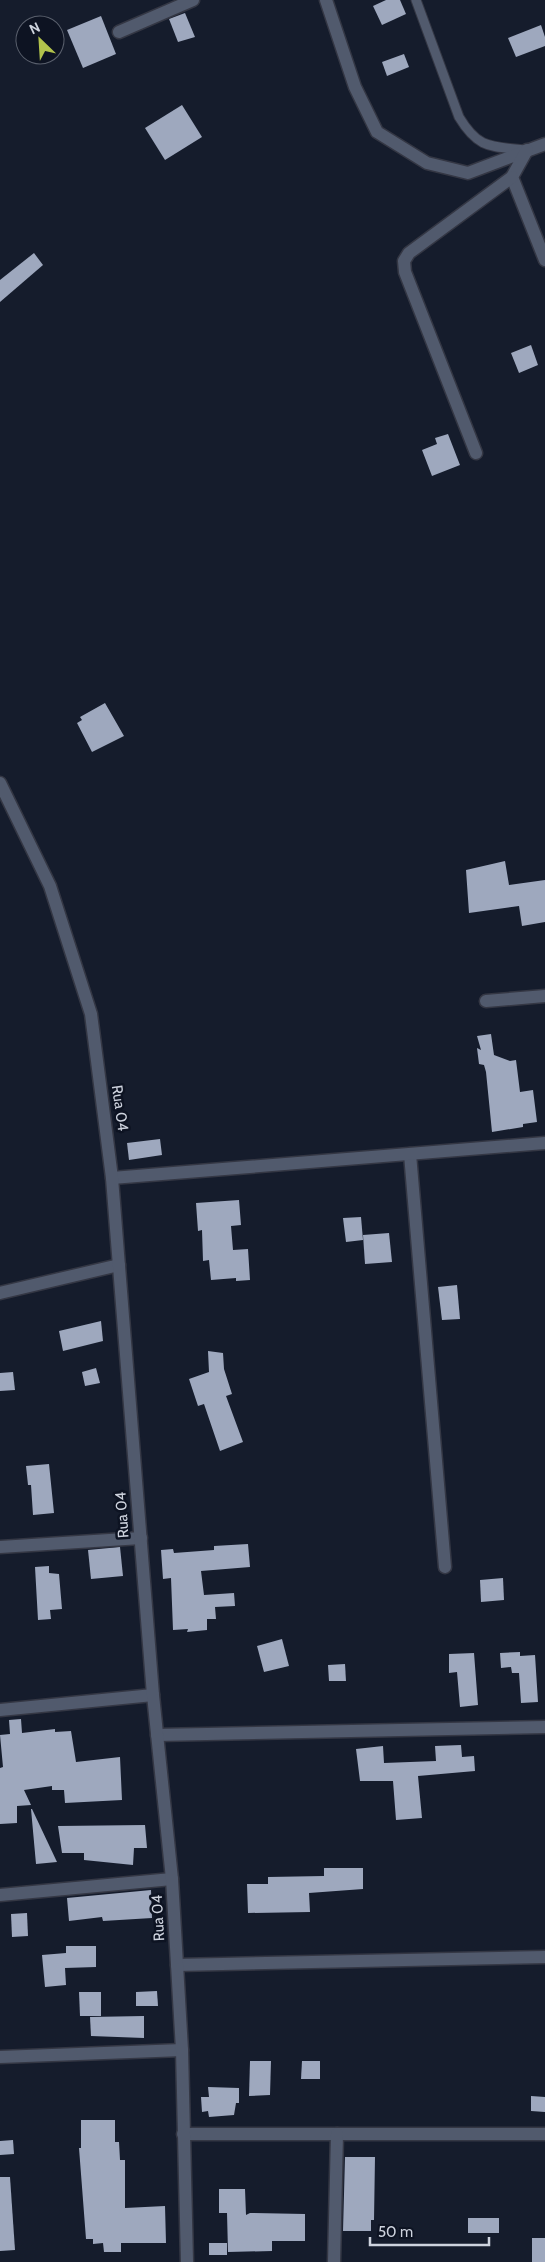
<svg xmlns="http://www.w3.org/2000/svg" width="545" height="2262" viewBox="0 0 545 2262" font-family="Cabin,sans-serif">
<rect width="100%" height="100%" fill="#151c2c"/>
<g fill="#9ea8be">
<polygon points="386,0 400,0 406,14 382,25 373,6"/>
<polygon points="185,13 195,37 178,42 169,19"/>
<polygon points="101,16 116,54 83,68 67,30"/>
<polygon points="541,25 545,37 545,46 516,57 508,38"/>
<polygon points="404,54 409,67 387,76 382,62"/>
<polygon points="182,105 202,137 165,160 145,128"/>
<polygon points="34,253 43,265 0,302 0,280"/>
<polygon points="531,345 538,365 519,373 511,353"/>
<polygon points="448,434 460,465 432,476 422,450 437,444 435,438"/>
<polygon points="105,703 124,736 92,752 77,723 82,720 80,717"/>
<polygon points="505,861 509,885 545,880 545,922 522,926 519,906 469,913 466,870"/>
<polygon points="491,1034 494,1055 510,1061 516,1060 520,1092 533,1090 537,1122 523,1124 523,1127 492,1132 486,1072 484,1065 479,1064 477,1048 481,1050 477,1036"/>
<polygon points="160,1139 162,1155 129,1160 127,1143"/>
<polygon points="239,1200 241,1225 231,1226 233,1250 248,1249 250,1280 236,1281 236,1278 211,1280 209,1260 203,1261 202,1230 198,1231 196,1203"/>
<polygon points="361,1217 363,1240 346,1242 343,1218"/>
<polygon points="389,1233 392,1262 365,1264 363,1235"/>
<polygon points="457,1285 460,1319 442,1320 438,1287"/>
<polygon points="101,1321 103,1341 63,1351 59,1331"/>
<polygon points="208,1351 223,1353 224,1369 232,1394 226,1396 243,1442 220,1451 204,1404 198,1406 189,1379 209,1372"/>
<polygon points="96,1368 100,1383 85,1386 82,1372"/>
<polygon points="13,1372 15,1390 0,1391 0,1373"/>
<polygon points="49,1464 54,1513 33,1515 31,1485 28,1485 26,1466"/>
<polygon points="248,1544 250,1567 201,1571 204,1595 234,1593 235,1606 215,1607 216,1619 207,1619 207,1630 187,1632 188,1629 173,1630 171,1578 163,1579 161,1550 173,1549 174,1553 214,1550 214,1546"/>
<polygon points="120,1547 123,1576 91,1579 88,1550"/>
<polygon points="49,1566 49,1573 59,1574 62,1609 50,1610 51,1619 38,1620 35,1567"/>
<polygon points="503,1578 504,1600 481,1602 480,1580"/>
<polygon points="282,1639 289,1666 264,1672 257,1646"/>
<polygon points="520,1652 520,1656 535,1655 538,1702 521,1703 519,1673 512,1673 511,1667 501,1668 500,1653"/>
<polygon points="474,1653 478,1705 460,1707 457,1672 449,1673 449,1654"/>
<polygon points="345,1664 346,1681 329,1681 328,1665"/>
<polygon points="21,1719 22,1733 55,1729 55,1732 71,1731 76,1762 120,1757 122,1800 65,1803 64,1790 52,1790 52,1786 24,1790 31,1805 17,1806 17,1823 0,1824 0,1768 3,1767 0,1735 10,1734 9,1720"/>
<polygon points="461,1745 462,1757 474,1756 475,1771 418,1776 422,1818 396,1820 393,1781 360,1781 356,1749 383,1746 384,1763 436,1761 435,1746"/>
<polygon points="31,1809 32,1809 57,1862 36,1864"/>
<polygon points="145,1825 147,1848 134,1848 133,1865 84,1860 84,1853 62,1853 58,1826"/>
<polygon points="324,1868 363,1868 363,1889 309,1893 310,1912 248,1913 247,1884 268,1884 268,1877 324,1876"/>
<polygon points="151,1890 152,1918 103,1921 102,1917 69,1921 67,1898"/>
<polygon points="27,1913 28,1936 12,1937 11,1914"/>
<polygon points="66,1946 96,1946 96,1967 65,1968 66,1985 45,1987 42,1955 66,1953"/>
<polygon points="157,1991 158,2006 136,2006 136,1992"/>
<polygon points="79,1992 101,1992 101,2016 80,2016"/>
<polygon points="144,2016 144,2038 91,2036 90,2017"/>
<polygon points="250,2061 271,2061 270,2095 249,2096"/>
<polygon points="302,2061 320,2061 320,2079 301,2079"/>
<polygon points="208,2087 239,2088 239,2103 236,2103 234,2115 209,2117 208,2111 202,2112 201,2097 209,2097"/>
<polygon points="531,2096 545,2097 545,2112 531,2111"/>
<polygon points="81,2120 115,2120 115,2142 119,2142 120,2160 125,2160 125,2208 165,2206 166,2243 121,2243 121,2252 104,2252 103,2243 93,2244 93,2239 86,2239 79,2148 81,2148"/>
<polygon points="13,2140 14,2154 0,2155 0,2141"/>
<polygon points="345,2157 375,2157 374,2220 371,2220 371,2231 343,2231"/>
<polygon points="0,2177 10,2177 15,2250 0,2251"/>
<polygon points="219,2189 245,2189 246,2215 250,2213 305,2214 305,2241 272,2241 272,2251 228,2252 227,2213 219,2213"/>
<rect x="468" y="2218" width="31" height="15"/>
<rect x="532" y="2238" width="13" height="24"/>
<rect x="209" y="2243" width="18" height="12"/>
</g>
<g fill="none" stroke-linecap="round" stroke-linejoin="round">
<defs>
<path id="lane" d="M 416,0 L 459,117 C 479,150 491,146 526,150"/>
<g id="street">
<polyline points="326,0 355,87 377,132 427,163 468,173 545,144"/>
<polyline points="119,32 193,0"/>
<polyline points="527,150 512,177 545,260"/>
<polyline points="476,453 405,272 404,261 409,253 512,177"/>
<polyline points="486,1001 545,996"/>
<polyline points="410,1154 445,1567"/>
<polyline points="112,1178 545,1143"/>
<polyline points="0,1293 119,1265"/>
<polyline points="0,1547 141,1538"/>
<polyline points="0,1710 153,1695"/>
<polyline points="157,1735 545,1727"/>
<polyline points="0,1895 172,1879"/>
<polyline points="177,1965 545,1957"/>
<polyline points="0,2057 182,2050"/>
<polyline points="183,2134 545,2134"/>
<polyline points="334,2262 337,2134"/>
</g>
<polyline id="secondary" points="0,783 50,886 91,1014 112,1178 153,1695 172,1879 182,2050 187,2262"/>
</defs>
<use href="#lane" stroke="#343744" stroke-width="11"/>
<use href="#street" stroke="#343744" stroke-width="15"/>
<use href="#secondary" stroke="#343744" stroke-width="15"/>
<use href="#lane" stroke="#515a6d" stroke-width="9"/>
<use href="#street" stroke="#515a6d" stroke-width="12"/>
<use href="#secondary" stroke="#515a6d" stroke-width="12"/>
</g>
<g text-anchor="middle" stroke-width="5" stroke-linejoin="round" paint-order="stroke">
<g font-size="15" fill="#ced3de" stroke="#0d1322">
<text transform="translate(120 1108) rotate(82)" y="5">Rua 04</text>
<text transform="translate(122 1515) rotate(-94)" y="5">Rua 04</text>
<text transform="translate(158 1918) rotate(-93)" y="5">Rua 04</text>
</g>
</g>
<g transform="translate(40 40) rotate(335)"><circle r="24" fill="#0d1322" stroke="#5a606d"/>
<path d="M0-4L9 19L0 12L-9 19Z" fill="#b2c34c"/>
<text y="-8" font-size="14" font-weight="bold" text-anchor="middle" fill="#ced3de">N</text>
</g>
<path d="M370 2237v8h119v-8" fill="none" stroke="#ced3de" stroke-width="2.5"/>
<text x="378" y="2237" font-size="15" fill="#ced3de" stroke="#0d1322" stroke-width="4" paint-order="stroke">50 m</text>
</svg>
